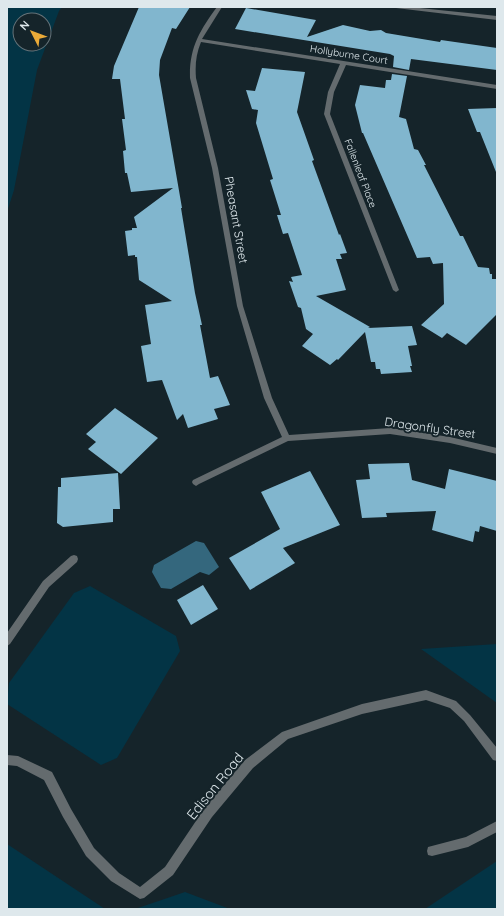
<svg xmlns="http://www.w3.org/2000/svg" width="504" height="916" viewBox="0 0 504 916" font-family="Quicksand,sans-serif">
<rect width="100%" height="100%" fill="#15242a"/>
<g fill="#033445" fill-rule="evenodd">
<path d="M 7,7 L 62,7 L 59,11 L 37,70 L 14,190 L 7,212 ZM 20,20 L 44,20 L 44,44 L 20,44 Z"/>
<polygon points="90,586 176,636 180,651 117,758 101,765 7,704 9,683 74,593"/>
<polygon points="497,644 497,703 421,649"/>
<polygon points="7,844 105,909 7,909"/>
<polygon points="497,861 497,909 425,909"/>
<polygon points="185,892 230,909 135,909"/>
</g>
<polygon fill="#34677d" points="196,541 204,543 219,567 209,575 200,572 171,589 161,588 152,572 154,565"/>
<g fill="#81b6ce">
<polygon points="139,7 190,7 176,29 172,28 160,60 159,75 182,208 181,208 195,293 202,325 200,325 210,378 218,376 230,405 214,409 218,419 188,428 183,414 177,420 162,380 147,382 141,346 151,344 145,305 172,301 139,280 137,257 135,257 135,255 128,256 125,231 132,230 132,228 137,228 134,217 173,188 131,192 127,173 125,173 123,151 126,150 122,119 125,119 120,79 112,79 114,66"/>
<polygon points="246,8 316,20 307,37 343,25 370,31 381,30 386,33 440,42 441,40 497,48 497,70 411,59 409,70 393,67 394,56 390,54 235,29"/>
<polygon points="262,68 305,72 297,112 314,160 312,161 339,235 340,234 347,253 340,254 342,259 336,259 346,290 316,296 370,327 368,328 412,326 417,345 408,346 412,366 410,366 412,372 381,374 380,369 376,369 375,362 371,362 365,332 338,360 337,359 330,365 302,346 313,334 306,329 301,308 298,307 289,281 293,282 291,277 302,275 288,233 283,234 277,215 281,215 270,180 273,179 256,123 258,110 252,109 246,90 255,91"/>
<polygon points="392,74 407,76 399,117 406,119 414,149 418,150 426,165 424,165 460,236 463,236 478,267 489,268 490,274 492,274 492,279 496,279 497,314 466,345 447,333 442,338 421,325 444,304 443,263 433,264 430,257 417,258 363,133 362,133 355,105 360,85 385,88 386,80 391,80"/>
<polygon points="497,108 497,172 496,172 480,132 477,132 468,109"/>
<polygon points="115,408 158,438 121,474 88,449 96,442 86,434"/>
<polygon points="409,463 412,480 445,489 449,469 497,481 497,531 480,526 479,532 475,531 473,542 432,530 436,511 386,513 387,517 362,518 356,480 370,479 368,464"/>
<polygon points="310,471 340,525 283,548 295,563 250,590 229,558 280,529 261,492"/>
<polygon points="118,473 120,509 113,509 113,522 63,527 57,523 58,487 61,487 61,478"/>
<polygon points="203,585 218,609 191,625 177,600"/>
</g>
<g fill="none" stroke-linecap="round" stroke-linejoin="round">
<g fill="#646b6e" fill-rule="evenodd">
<polygon points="74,555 77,556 78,559 77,562 49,587 10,644 7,646 7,633 43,581 71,556"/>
<polygon points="426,690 456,701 470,715 497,748 497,761 493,760 464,721 450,708 426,700 362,714 288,739 253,768 212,817 173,875 144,898 140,899 111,881 86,856 63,817 44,780 17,766 7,765 7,755 18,756 52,772 71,809 94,848 119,873 140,887 165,867 204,809 245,760 282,732 362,704"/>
<polygon points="497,821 497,832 468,847 432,856 428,855 427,851 428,847 466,837"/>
</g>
<g fill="#646b6e" fill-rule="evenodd">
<path d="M 217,7 L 222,7 L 202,39 L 497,85 L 497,89 L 346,65 L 334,92 L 330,114 L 399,290 L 396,292 L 393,290 L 324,114 L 328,92 L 340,64 L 201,42 C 196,54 195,65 196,78 L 218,168 L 243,306 L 272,398 L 289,435 L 390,428 L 450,437 L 497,448 L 497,454 L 450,443 L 390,434 L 288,441 L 199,484 L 196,486 L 193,484 L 192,482 L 193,480 L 282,437 L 264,398 L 237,306 L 212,168 L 190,78 C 189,48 200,30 217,7 Z"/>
<polygon points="394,7 410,7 497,16 497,20 396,8"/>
</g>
</g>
<g text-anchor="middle" stroke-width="4" stroke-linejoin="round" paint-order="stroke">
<g font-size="10" fill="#dee8ec" stroke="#15242a">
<text transform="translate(349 54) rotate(9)" y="4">Hollyburne Court</text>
<text transform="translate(361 173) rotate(69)" y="4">Fallenleaf Place</text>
</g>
<g font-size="12" fill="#dee8ec" stroke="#15242a">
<text transform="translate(236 220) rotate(80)" y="4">Pheasant Street</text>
<text transform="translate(430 428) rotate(8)" y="4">Dragonfly Street</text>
</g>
<g font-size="14" fill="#dee8ec" stroke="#15242a">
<text transform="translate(215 786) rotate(-51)" y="5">Edison Road</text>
</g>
</g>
<rect width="504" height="916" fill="none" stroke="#dee8ec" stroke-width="16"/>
<g transform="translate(32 32) rotate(312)"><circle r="19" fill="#15242a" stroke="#657278"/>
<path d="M0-3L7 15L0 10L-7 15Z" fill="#eaaa38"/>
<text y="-6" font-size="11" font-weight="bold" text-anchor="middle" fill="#dee8ec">N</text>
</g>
</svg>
